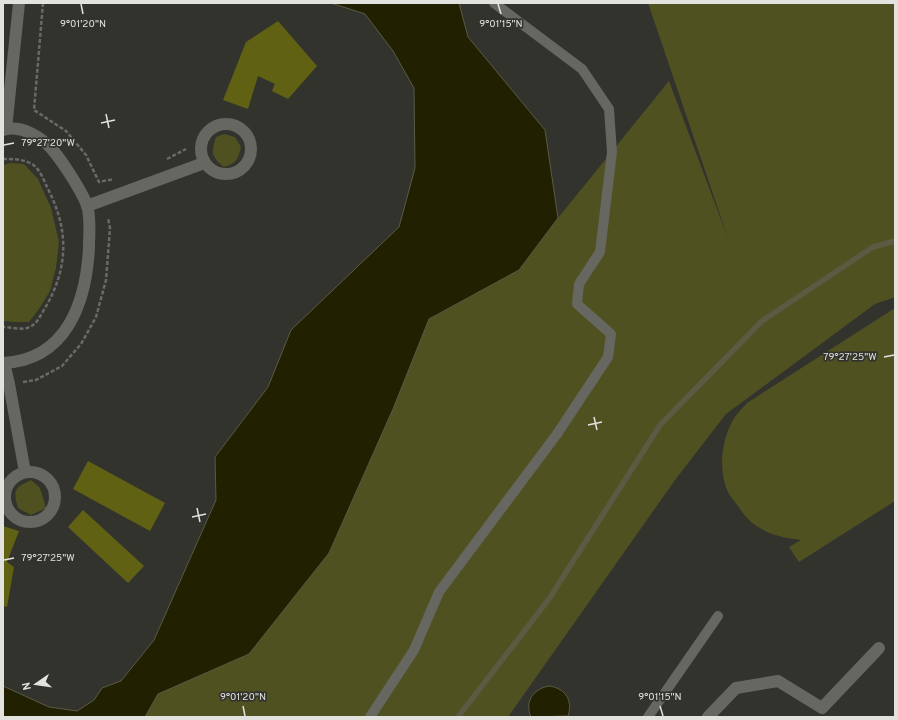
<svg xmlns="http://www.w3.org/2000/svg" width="898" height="720" viewBox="0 0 898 720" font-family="Overpass,sans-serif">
<rect width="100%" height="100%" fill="#32332d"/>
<g fill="#505121">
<polygon points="648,3 895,3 895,297 875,304 726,414 675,480 508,717 145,717 157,694 249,654 329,553 393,409 429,319 519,270 558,218 669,81 728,238"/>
<path d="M 224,134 L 235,137 L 241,147 C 238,160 236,163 224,167 C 211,157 211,152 216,137 Z"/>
<polygon points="10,163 24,164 38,179 51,208 59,242 56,268 50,291 39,309 29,322 14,322 3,321 3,165"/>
<path d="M 895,308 L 895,501 L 799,562 L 789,547 L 801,540 C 786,538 773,536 760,528 C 750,523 744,515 738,506 C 735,502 732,498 729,494 C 718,473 721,442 732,422 C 735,415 742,409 747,403 Z"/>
<path d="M 31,480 L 40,488 L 46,508 L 31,515 L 18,508 C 13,490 14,488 31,480 Z"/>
</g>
<g fill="#212000" stroke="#5b5a43">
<polygon points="331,3 459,3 468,37 545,130 558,218 519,270 429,319 393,409 329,553 249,654 158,694 145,717 3,717 3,686 49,707 77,711 94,700 102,688 121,681 154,640 216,500 215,457 268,387 291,330 399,227 415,168 414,88 393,51 365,14"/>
<path d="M 550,686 C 566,689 573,701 568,716 L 531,717 C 524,701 534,688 550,686 Z"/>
</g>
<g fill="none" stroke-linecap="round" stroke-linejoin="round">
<polyline stroke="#5b5a43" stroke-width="5.5" points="458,717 549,599 660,425 762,321 873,247 895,241"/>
</g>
<g fill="#616114">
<polygon points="278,21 317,66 288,99 272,91 275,84 258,76 248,109 223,100 246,42"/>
<polygon points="88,461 165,503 150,531 73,489"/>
<polygon points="83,510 144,566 128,583 68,527"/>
<polygon points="3,526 19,531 7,562 14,567 7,607 3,606"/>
</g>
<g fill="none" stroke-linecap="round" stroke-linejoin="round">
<g stroke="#696a65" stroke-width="2.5" stroke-dasharray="4 2" stroke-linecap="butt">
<polyline points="43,3 34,110 66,131 86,155 99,182 114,179"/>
<path d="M 3,159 C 13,159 23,159 32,164 C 39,168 44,180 47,187 C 69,229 69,267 45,308 C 40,316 37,325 27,328 C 21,330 10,327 3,327"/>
<polyline points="167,159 186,149"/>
<polyline points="23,382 36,380 62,366 81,344 96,317 106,280 110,228 108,218"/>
</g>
<g stroke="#676761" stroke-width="10">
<polyline points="370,717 414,650 439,592 557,434 608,357 611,334 577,304 579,284 600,252 612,152 609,109 582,69 494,3"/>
<polyline points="648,717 718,616"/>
</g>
<g stroke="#676761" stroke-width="12">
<circle cx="226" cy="149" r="25"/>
<polyline points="6,129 19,3"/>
<path d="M 3,130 C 19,125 35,134 47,144 C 59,155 81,190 87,205 C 91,218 89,234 89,248 C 86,302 67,360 3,363"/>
<polyline points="87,206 204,163"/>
<polyline points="4,363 9,384 25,472"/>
<circle cx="30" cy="497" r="25"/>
<polyline points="708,717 736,688 778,681 822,708 879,648"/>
</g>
</g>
<path fill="none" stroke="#e2e3df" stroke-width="1.5" d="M 81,4 L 83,14M 498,4 L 501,14M 106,114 L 109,128M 101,123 L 115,120M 4,145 L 14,143M 884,357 L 894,355M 594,417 L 597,430M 588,425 L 602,422M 197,508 L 200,522M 192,517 L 206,514M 4,560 L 14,558M 243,706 L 245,716M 660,706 L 663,716"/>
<g font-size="10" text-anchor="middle" fill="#e2e3df" stroke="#32332d" stroke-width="3.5" stroke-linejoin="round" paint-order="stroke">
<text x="83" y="27">9°01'20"N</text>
<text x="501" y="27">9°01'15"N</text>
<text x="48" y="146">79°27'20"W</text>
<text x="850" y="360">79°27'25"W</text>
<text x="48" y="561">79°27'25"W</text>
<text x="243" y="700">9°01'20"N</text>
<text x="660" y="700">9°01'15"N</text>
</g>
<rect width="898" height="720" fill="none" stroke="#e2e3df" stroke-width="8"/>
<g transform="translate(36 684) rotate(257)" stroke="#32332d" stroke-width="3" paint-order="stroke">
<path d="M0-3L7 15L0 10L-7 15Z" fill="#e2e3df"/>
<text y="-6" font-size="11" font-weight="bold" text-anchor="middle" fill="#e2e3df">N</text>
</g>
</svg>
